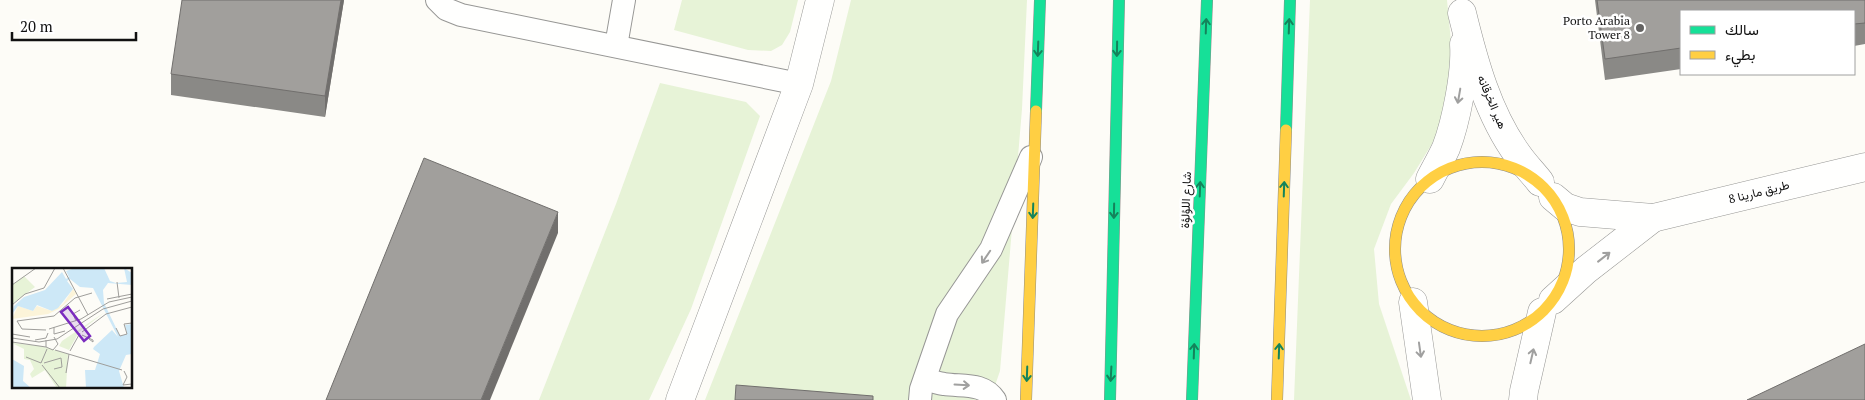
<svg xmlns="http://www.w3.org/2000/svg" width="1865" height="400" viewBox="0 0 1865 400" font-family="'PT Serif',Vazirmatn,serif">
<rect width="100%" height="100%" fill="#fdfcf7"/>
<g fill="#e7f3d7">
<polygon points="682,0 798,0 790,32 782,45 771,51 748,50 674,30"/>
<polygon points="851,0 1027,0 1022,109 1000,371 990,400 705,400 831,81"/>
<polygon points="1310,0 1447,0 1451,42 1449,78 1438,134 1414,173 1391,204 1374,249 1379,304 1411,400 1294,400"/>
<polygon points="660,83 746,102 760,116 691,309 649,400 539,400 616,204"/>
</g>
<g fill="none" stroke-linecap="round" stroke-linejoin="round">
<defs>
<g id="lane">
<polyline points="437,0 446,9 461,15 799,84"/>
<polyline points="616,46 624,0"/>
<path d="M 925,379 C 931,381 937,383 944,384 C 962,387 983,382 995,400"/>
<polyline points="920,400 921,389 947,314 991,249 1031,157"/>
</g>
<g id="street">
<path d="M 1462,13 C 1474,62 1488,114 1518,155 C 1525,165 1533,173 1540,182"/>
<path d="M 1430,179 C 1435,169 1441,159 1446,148 C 1456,122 1466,72 1464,44"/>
<polyline points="1553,197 1565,207 1580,212 1653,218 1865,167"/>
<polyline points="1553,300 1586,270 1653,218"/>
<polyline points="1413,302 1427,400"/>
<polyline points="680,400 799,84 820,0"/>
<polyline points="1523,400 1524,391 1542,312"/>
</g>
<g id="fast">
<polyline points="1036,111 1040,0"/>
<polyline points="1286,130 1290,0"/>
<polyline points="1110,400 1119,0"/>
<polyline points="1192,400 1207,0"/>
</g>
<g id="slow">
<circle cx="1482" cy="249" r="87"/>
<polyline points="1026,400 1036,111"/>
<polyline points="1277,400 1286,130"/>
</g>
</defs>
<use href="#lane" stroke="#979795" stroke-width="24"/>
<use href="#street" stroke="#979795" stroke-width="29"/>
<use href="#fast" stroke="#8e8d8b" stroke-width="12"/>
<use href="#slow" stroke="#8e8d8b" stroke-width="12"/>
<use href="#lane" stroke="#fffffe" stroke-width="22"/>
<use href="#street" stroke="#fffffe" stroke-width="28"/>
<use href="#fast" stroke="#16e098" stroke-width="11"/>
<use href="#slow" stroke="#ffcf43" stroke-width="11"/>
</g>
<g fill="#8a8986">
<polygon points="344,0 325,117 171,95 171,74"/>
<polygon points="1595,0 1865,0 1865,44 1854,46 1854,11 1681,11 1681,69 1605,80"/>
</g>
<g fill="#716f6d">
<polygon points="341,0 344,0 325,117 325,96"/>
<polygon points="558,212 558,233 490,400 481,400"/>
</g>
<g fill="#a19f9c" stroke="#716f6d">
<polygon points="182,0 341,0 325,96 171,74"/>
<polygon points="1597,0 1865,0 1865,23 1854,24 1854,11 1681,11 1681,48 1605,59"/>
<polygon points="424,158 558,212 481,400 326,400"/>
<polygon points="1865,344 1865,400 1747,400"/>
<polygon points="736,385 873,396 873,400 735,400"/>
</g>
<defs><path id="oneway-shaft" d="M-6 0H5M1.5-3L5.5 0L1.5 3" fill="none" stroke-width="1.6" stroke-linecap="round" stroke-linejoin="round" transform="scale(1.25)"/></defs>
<g stroke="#14835b">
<use href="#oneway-shaft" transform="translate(1206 26) rotate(-88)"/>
<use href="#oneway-shaft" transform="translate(1289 26) rotate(-88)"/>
<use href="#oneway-shaft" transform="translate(1038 49) rotate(92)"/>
<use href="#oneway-shaft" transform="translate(1117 49) rotate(91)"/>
<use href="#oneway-shaft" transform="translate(1200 189) rotate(-88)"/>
<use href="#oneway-shaft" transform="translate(1284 189) rotate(-88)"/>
<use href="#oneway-shaft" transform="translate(1033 211) rotate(92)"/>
<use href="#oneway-shaft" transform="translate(1114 211) rotate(91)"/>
<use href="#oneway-shaft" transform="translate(1194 351) rotate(-88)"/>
<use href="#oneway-shaft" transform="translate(1279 351) rotate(-88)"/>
<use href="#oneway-shaft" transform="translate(1027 374) rotate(92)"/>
<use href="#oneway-shaft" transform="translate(1111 374) rotate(93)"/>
</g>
<g stroke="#a0a09f">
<use href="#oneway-shaft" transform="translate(1459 96) rotate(100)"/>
<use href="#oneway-shaft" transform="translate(986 257) rotate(124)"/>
<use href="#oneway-shaft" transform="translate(1604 257) rotate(-38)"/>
<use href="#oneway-shaft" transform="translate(1420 350) rotate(82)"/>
<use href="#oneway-shaft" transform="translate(1532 356) rotate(-77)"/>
<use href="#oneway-shaft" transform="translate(962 385) rotate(3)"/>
</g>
<circle fill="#646362" stroke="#fff" stroke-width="2" cx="1640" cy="28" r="5"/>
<g text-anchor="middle" stroke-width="5" stroke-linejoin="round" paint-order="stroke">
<g font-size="12" fill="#111" stroke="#fff" text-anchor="end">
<text x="1630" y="25">Porto Arabia<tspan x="1630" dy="14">Tower 8</tspan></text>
</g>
<g font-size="12" fill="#111" stroke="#fff">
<text transform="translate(1492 102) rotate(67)" y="4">هير الخرقانه</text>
<text transform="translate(1759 192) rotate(-14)" y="4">طريق مارينا 8</text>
<text transform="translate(1186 200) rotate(-88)" y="4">شارع اللؤلؤة</text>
</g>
</g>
<g transform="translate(12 268)">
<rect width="120" height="120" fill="#fdfcf7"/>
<path d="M 12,8 L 23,19 L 0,36 L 0,17 ZM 93,44 L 67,64 L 57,82 L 47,78 L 50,73 ZM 0,75 L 29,78 L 56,86 L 54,120 L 45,120 L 33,102 L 20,110 L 18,106 L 22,101 L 18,92 L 12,91 L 12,81 Z" fill="#e7f3d7"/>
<path d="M 61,21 L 65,25 L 47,41 L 36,46 L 0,51 L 6,38 L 21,43 L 25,38 L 40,43 L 51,36 Z" fill="#fcf4d9"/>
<path d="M 63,0 L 92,0 L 98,13 L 104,15 L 115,14 L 112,0 L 120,5 L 120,17 L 96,15 L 91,22 L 92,35 L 108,68 L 115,66 L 113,57 L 120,56 L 120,86 L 114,87 L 107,103 L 112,120 L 74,120 L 73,102 L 83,102 L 88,86 L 81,81 L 82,79 L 100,62 L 106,69 L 81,20 L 68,19 L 58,11 L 55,13 L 61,21 L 46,40 L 40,43 L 25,37 L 21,43 L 6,38 L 0,46 L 2,38 L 12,29 L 33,22 L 50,4 L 54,11 L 57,9 L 54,3 ZM 0,91 L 12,98 L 11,113 L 19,120 L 0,120 Z" fill="#cde8f7"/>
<path fill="none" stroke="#cde8f7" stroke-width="2.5" d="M 99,98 L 107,91 L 110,69M 88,102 L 98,104 L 102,120"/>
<path fill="none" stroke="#9f9e9b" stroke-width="1" d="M 51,0 L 76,47M 105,14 L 107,30M 0,17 L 24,0M 95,31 L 120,26M 0,37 L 13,26 L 32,20 L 43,0M 64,53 L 61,46 L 68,42M 42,59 L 42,66 L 53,63M 104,60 L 108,68 L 115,66 L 112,56 L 120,55M 37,61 L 69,51 L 97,34 L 120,29M 34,62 L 10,61 L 5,53 L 42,48 L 63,30 L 80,25M 70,64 L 94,46 L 120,39M 0,66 L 18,69M 70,67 L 81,72 L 81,74 L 77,71M 0,70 L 27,74 L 45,71 L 91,41 L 120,33M 23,72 L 34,70 L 36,65M 34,72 L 34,79 L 41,82 L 46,76 L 42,69M 0,74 L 34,79M 43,82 L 110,102M 58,83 L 68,65M 14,89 L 29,95M 29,95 L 35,81M 32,95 L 49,90 L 50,99 L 42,101M 30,97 L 48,120M 112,103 L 115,109 L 111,117 L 120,116M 54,105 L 57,86"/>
<path fill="#7b2cbf" fill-opacity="0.15" stroke="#7b2cbf" stroke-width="2.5" d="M 56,39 L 78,68 L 72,73 L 49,44 Z"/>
<rect width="120" height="120" fill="none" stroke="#111" stroke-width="2.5"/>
</g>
<rect x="1680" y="10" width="175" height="65" fill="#ffffff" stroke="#a0a0a0"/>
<rect x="1690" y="26" width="25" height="8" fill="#16e098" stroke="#a0a0a0"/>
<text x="1725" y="35" font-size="15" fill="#111111">سالك</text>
<rect x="1690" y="51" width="25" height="8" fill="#ffcf43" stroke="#a0a0a0"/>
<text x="1725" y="60" font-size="15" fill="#111111">بطيء</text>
<path d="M12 32v8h124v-8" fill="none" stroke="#111111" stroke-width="2.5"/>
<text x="20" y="32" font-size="15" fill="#111111" stroke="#ffffff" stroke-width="4" paint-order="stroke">20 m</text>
</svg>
